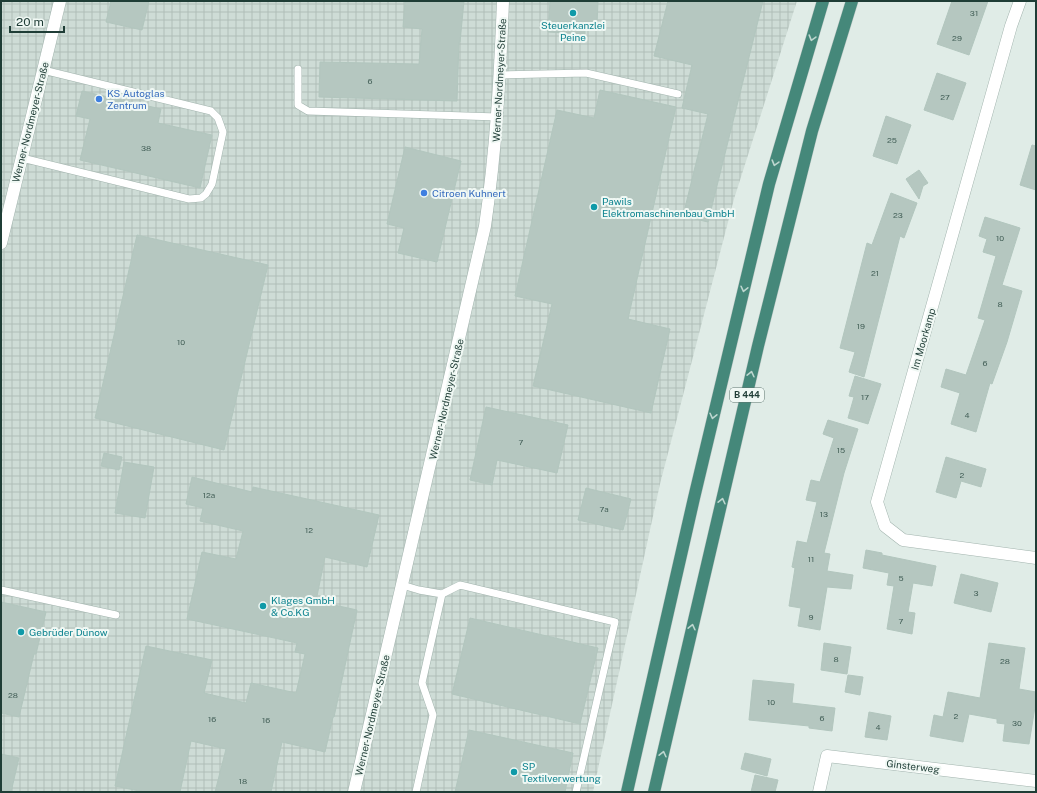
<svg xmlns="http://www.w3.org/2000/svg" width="1037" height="793" viewBox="0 0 1037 793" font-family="'Public Sans',sans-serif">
<defs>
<pattern id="industrial-grid" width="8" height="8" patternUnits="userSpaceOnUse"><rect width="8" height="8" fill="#cedcd6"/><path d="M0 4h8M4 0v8" fill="none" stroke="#b0beb8"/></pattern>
</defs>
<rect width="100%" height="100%" fill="#e0ece7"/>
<polygon fill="url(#industrial-grid)" points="1,1 797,1 734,199 660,484 593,792 1,792"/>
<g fill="#b5c7c0" stroke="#b2c6be">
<polygon points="111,1 149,1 142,30 106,22"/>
<polygon points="405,1 464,1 460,42 459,42 457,101 319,97 320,62 419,64 422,29 403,27"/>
<polygon points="550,1 598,1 597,25 585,25 585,34 548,32"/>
<polygon points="668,1 763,1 708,222 683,216 708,114 682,108 692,65 654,56"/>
<polygon points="952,1 988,1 969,55 937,44"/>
<polygon points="937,73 966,83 953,120 924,110"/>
<polygon points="600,90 676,107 628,319 670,329 651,413 533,386 552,304 515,296 557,110 594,118"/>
<polygon points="82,91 161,109 158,123 212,135 200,188 80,160 90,119 76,116"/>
<polygon points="886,116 911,125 897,164 873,156"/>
<polygon points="1032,145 1036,146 1036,190 1020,185"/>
<polygon points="405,147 461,161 437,262 398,253 404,228 387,224"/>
<polygon points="919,170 928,183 923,186 919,199 906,179"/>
<polygon points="891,193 917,203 904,238 900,236 864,377 849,372 855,352 840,348 867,243 872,245"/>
<polygon points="985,217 1020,228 1002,285 1022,291 1007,342 992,384 990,383 976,432 951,424 960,393 941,387 946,369 966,375 985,320 978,318 996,256 983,252 987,239 979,236"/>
<polygon points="137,235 268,265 224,450 95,418"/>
<polygon points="855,376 881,384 868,424 848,418 854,397 849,396"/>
<polygon points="486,407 568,425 557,473 497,460 492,485 470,480"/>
<polygon points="828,420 858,429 844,473 824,553 830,554 827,571 853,575 851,589 827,587 820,630 798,626 801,608 789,606 795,568 792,567 797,541 807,543 817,502 806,500 811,480 820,482 834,438 823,434"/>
<polygon points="104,453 122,457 119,470 101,466"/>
<polygon points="946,457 986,469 981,487 961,481 956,498 936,492"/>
<polygon points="124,462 154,467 145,518 115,513"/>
<polygon points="192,477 252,492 253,487 379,515 367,567 325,557 316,601 357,610 334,717 333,717 325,752 282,742 271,792 215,792 226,749 191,741 180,792 144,792 115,786 146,646 212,660 204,693 246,703 251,683 296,693 305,654 295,652 297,643 187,619 202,552 236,559 243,531 200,521 203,508 186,504"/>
<polygon points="586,488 631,499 623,530 578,520"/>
<polygon points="866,550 882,553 882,555 936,566 932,586 913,583 908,612 915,613 912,634 887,629 894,586 887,585 889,573 863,568"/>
<polygon points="961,574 998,583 991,612 954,603"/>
<polygon points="1,602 46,612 36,654 34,654 19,717 1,713"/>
<polygon points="470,618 598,648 580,724 452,694"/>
<polygon points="824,643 851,647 847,674 821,670"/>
<polygon points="989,643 1025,648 1019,689 1036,692 1036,707 1035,707 1029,744 1003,741 1005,724 997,723 997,719 969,714 963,742 930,736 934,715 943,717 948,692 980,698"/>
<polygon points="848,675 863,677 860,695 845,692"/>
<polygon points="753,680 794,684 792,703 835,708 832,731 809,728 809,726 749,720"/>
<polygon points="869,712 891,716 887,740 865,737"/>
<polygon points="469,730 573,753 565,792 455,792"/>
<polygon points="745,753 771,759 767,776 741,769"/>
<polygon points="1,754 19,758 11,792 1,792"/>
<polygon points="755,775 778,780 775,792 751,792"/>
</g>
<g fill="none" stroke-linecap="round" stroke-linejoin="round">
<defs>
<g id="service">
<polyline points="298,69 298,105 308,111 498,117"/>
<polyline points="500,75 586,73 678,94"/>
<polyline points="22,158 189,199 201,198 206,194 212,184 223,132 218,118 211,111 43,70"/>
<polyline points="402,585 419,590 442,594 422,683 433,715 416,792"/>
<polyline points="1,590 116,615"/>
<polyline points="442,594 460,585 615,622 576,792"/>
</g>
<g id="minor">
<polyline points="1020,1 1011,26 877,502 885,526 903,540 1036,558"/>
<polyline points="1,243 60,1"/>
<path d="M 354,792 L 485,226 C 496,151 500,77 503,1"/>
<polyline points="819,792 827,756 1036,781"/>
</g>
<g id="trunk">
<polyline points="627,792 694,498 769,184 823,1"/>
<polyline points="654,792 758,346 812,131 852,1"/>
</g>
</defs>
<use href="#service" stroke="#a2b4ae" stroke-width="8"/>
<use href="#minor" stroke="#a2b4ae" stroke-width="13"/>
<use href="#trunk" stroke="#c0c9c7" stroke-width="13"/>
<use href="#service" stroke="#fff" stroke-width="7"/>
<use href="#minor" stroke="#fff" stroke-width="12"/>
<use href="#trunk" stroke="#45887a" stroke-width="12"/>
</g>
<defs><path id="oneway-chevron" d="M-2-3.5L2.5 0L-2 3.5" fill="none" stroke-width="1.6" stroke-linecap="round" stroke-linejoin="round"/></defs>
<g stroke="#bdd6cf">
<use href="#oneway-chevron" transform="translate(812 38) rotate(106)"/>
<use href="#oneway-chevron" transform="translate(775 163) rotate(106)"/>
<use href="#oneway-chevron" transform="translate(744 289) rotate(103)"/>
<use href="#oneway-chevron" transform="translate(751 374) rotate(-77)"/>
<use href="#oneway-chevron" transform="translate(713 416) rotate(103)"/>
<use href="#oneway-chevron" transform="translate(722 501) rotate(-77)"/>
<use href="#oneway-chevron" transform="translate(692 627) rotate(-77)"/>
<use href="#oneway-chevron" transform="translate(663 754) rotate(-77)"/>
</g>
<g fill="#0f9aa8" stroke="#f0f8f4" stroke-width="1.5">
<circle cx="573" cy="13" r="4"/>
<circle cx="594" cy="207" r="4"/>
<circle cx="263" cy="606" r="4"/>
<circle cx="21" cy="632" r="4"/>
<circle cx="514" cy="772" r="4"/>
</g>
<g fill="#3f7fe0" stroke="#f0f8f4" stroke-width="1.5">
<circle cx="99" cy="99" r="4"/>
<circle cx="424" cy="193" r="4"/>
</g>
<g text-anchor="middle" stroke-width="4" stroke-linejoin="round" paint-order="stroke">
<g font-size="8" fill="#446058">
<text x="974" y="16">31</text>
<text x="957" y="41">29</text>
<text x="370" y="84">6</text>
<text x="945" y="100">27</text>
<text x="892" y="143">25</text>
<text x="146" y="151">38</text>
<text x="898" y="218">23</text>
<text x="1000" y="241">10</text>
<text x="875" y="276">21</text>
<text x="1000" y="307">8</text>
<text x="861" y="329">19</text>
<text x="181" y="345">10</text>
<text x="985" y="366">6</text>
<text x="865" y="400">17</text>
<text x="967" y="418">4</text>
<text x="521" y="445">7</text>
<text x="841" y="453">15</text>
<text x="962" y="478">2</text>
<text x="209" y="498">12a</text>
<text x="604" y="512">7a</text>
<text x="824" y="517">13</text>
<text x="309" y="533">12</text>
<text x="811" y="562">11</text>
<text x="901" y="581">5</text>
<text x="976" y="596">3</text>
<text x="811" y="620">9</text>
<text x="901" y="624">7</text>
<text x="836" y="662">8</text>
<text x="1005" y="664">28</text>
<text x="13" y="698">28</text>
<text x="771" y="705">10</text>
<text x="956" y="719">2</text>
<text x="822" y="721">6</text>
<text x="212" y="722">16</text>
<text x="266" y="723">16</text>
<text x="1017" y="726">30</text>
<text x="878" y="730">4</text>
<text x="243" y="784">18</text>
</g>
<rect fill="#f0f8f4" stroke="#5e756f" stroke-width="1" x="730" y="388" width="34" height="14" rx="3"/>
<g font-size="9" font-weight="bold" fill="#1f3d36">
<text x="747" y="398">B 444</text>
</g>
<g font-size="10" fill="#0d838f" stroke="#f0f8f4" text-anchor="start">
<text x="573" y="29" text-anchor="middle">Steuerkanzlei<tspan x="573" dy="12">Peine</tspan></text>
<text x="602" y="205">Pawils<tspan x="602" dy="12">Elektromaschinenbau GmbH</tspan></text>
<text x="271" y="604">Klages GmbH<tspan x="271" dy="12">&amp; Co.KG</tspan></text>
<text x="29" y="636">Gebrüder Dünow</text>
<text x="522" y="770">SP<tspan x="522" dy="12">Textilverwertung</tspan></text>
</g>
<g font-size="10" fill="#1f3d36" stroke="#f0f8f4">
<text transform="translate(499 80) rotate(-87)" y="4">Werner-Nordmeyer-Straße</text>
<text transform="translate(30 122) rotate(-76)" y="4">Werner-Nordmeyer-Straße</text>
<text transform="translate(923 339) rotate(-74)" y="4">Im Moorkamp</text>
<text transform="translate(446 399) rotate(-77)" y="4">Werner-Nordmeyer-Straße</text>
<text transform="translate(372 715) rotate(-77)" y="4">Werner-Nordmeyer-Straße</text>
<text transform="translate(913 766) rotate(7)" y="4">Ginsterweg</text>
</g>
<g font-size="10" fill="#366cbe" stroke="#f0f8f4" text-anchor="start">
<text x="107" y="97">KS Autoglas<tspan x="107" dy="12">Zentrum</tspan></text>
<text x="432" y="197">Citroen Kuhnert</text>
</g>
</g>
<rect width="1037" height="793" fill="none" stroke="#1f3d36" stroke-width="4"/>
<path d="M10 26v6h54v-6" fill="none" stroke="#1f3d36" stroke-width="2"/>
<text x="16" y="26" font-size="12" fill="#1f3d36" stroke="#f0f8f4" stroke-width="3" paint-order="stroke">20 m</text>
</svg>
